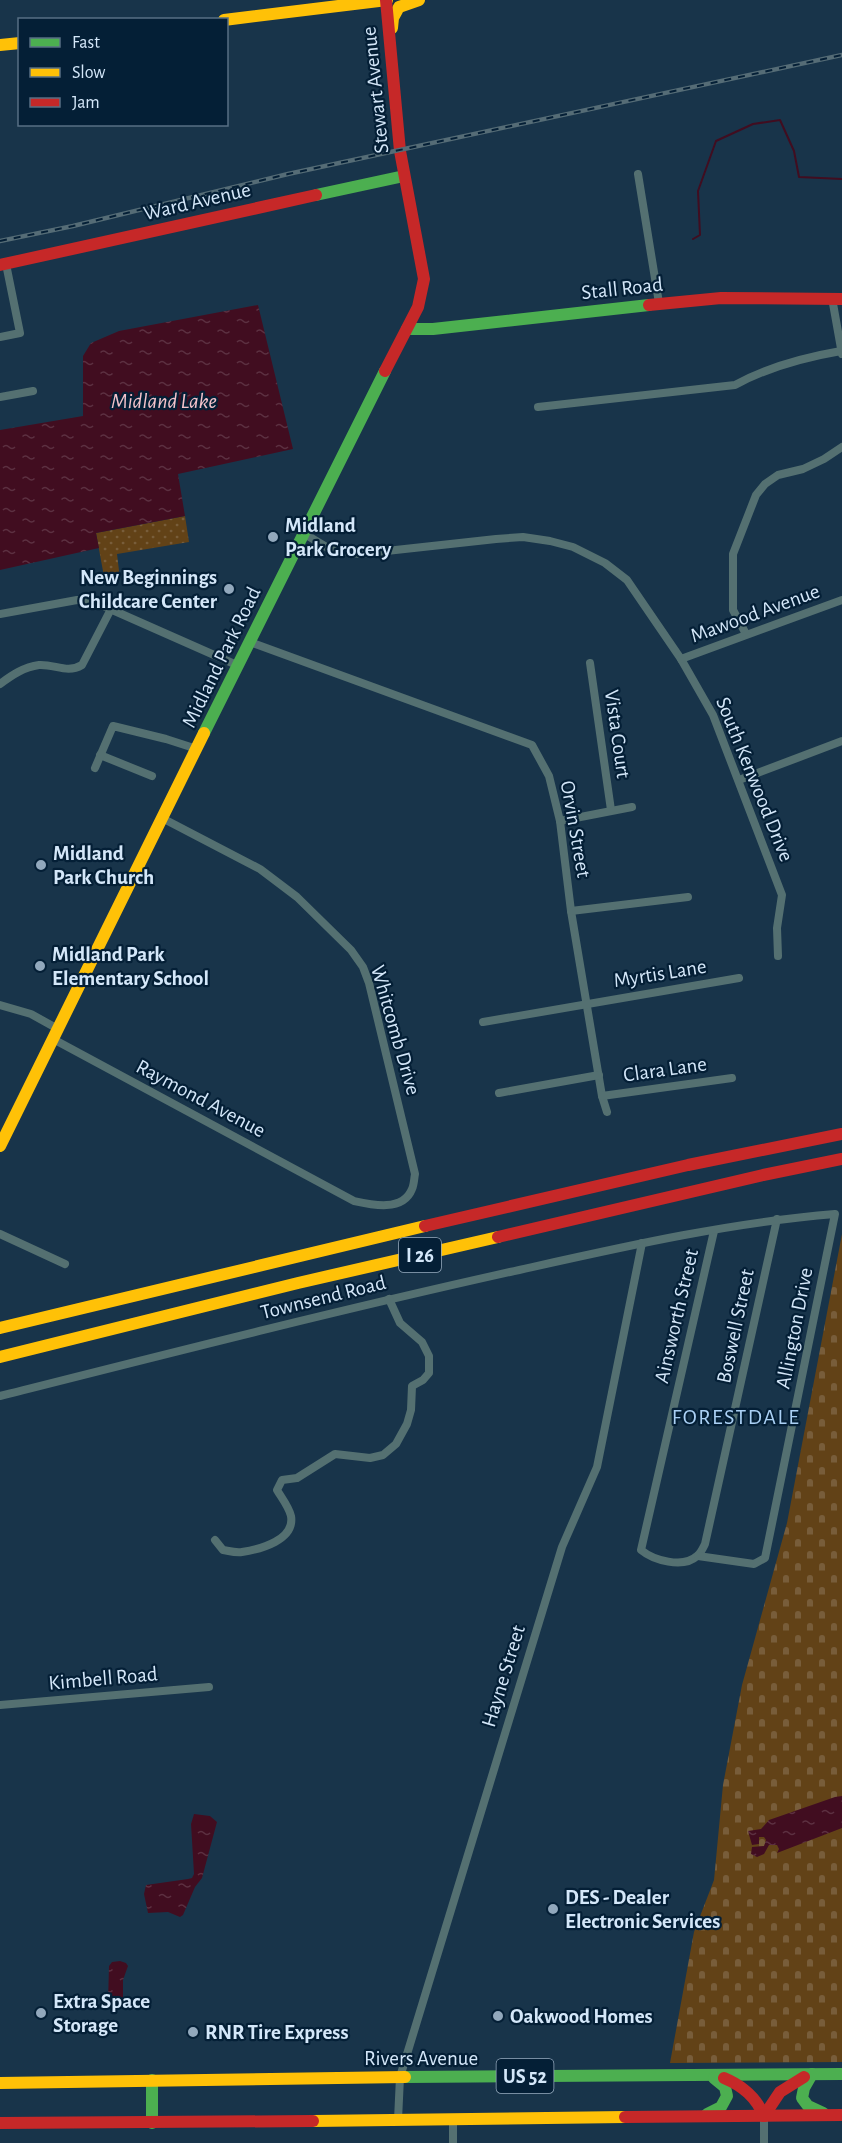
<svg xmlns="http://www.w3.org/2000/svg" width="842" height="2143" viewBox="0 0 842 2143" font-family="'Alegreya Sans',sans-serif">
<defs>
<pattern id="cemetery-stones" width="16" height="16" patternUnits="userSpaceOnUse" patternTransform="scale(1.5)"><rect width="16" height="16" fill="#624217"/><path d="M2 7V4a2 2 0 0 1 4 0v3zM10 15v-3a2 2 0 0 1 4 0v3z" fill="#785d3a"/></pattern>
<pattern id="park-dots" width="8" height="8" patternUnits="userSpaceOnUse" patternTransform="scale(1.5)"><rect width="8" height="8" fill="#624217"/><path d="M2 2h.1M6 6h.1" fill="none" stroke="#785d3a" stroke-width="1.8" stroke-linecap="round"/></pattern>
<pattern id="water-ripples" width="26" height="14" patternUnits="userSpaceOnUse" patternTransform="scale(1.5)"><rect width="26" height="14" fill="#410d20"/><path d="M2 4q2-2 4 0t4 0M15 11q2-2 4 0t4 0" fill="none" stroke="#5c3041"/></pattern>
</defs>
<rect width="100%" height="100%" fill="#18344a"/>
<polygon fill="url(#cemetery-stones)" points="842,1234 842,2062 670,2063 694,1932 714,1880 723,1785 742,1685 787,1523"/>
<polygon fill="url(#park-dots)" points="185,516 189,542 117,554 120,579 105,582 96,533"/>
<g fill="url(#water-ripples)">
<polygon points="258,305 293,449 178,474 185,516 96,533 99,548 0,570 0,430 83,416 83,356 91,343 119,331"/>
<polygon points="842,1796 842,1828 777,1853 779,1849 777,1845 769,1845 764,1854 757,1857 751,1854 752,1847 764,1846 766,1840 764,1837 759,1837 759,1844 752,1845 748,1831 761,1829 769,1820 835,1797"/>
<polygon points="194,1814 210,1816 217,1822 202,1878 195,1887 183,1915 180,1917 168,1912 148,1913 144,1894 146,1885 188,1879 192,1878 194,1874 191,1824"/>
<polygon points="120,1961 126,1963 128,1966 123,1980 123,2006 109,2007 108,2003 109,1966 112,1962"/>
</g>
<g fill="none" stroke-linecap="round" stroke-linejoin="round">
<polyline stroke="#410d20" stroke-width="2" points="693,239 700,235 698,191 716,141 753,124 780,120 794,151 799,177 842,179"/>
<g stroke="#547071" stroke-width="8">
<polyline points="638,174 659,303"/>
<polyline points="832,298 842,354"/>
<polyline points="0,337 20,333 6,264"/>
<polyline points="0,397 33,391"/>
<path d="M 538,407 L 735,385 C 766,368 806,357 841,351"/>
<polyline points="303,533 328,548 359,554 496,539 523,537 550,541 573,547 605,563 627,580 681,659 713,715 782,895 777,928 778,956"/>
<polyline points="0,614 77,600 92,601 239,666"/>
<polyline points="746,634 733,610 733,554 756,495 765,484 778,475 803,469 824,459 842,447"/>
<polyline points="250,642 532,745 549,776 560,821 571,911 602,1096 607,1112"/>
<polyline points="681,659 842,600"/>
<polyline points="590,663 611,810"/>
<path d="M 0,684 C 12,675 24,667 39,665 C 55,664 67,674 82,665 L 111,609"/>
<polyline points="100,755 152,776"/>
<polyline points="95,768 113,726 166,739 197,749"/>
<polyline points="739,780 842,741"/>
<polyline points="560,821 632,807"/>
<polyline points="571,911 688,897"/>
<polyline points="0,1005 31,1014 58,1029"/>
<polyline points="483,1022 739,978"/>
<path d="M 53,1039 L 354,1201 C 372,1205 403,1212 412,1189 C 414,1185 414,1179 415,1174 L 369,983 L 363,967 L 351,950 L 297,897 L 260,869 L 162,818"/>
<polyline points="499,1093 599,1075"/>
<polyline points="602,1096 732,1078"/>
<path d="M 714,1231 L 641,1550 C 653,1560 683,1569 697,1556 C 701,1553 703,1548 705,1544 L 777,1219"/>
<polyline points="0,1234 65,1264"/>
<path d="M 0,1396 C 170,1353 339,1310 510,1272 C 618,1248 725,1223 835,1214 L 765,1558 L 754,1564 L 698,1556"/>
<path d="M 215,1540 L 223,1550 C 229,1551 236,1553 242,1552 C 261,1549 295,1540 291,1516 C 289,1507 281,1497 277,1490 L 282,1480 L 297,1478 L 335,1454 L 370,1458 L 383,1455 L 396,1444 L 407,1424 L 411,1410 L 412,1386 L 423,1380 L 429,1373 L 429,1356 L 422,1342 L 400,1323 L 389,1299"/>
<polyline points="0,1705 209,1687"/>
<polyline points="764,2116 764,2143"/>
<polyline points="398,2120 400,2077 562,1547 597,1467 642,1243"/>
<polyline points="453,2143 453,2119"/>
</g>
<g stroke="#4caf50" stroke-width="12">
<polyline points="316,195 404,176"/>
<polyline points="407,329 433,329 649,305"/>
<polyline points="204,733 385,371"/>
<polyline points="812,2074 804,2088 802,2098 808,2106 823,2113"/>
<polyline points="405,2077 842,2074"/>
<polyline points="152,2080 152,2123"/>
<polyline points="707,2114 721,2107 727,2096 725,2087 714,2078"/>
</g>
<g stroke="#ffc107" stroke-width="12">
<polyline points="224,20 387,0"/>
<polyline points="392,28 393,18 399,7 419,0"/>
<polyline points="0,45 20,43"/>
<polyline points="0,1146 204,733"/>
<polyline points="0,1328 425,1226"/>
<polyline points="0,1357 298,1283 498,1237"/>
<polyline points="0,2083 405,2077"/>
<polyline points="313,2121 625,2117"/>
</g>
<g stroke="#c62828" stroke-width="12">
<polyline points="0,265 316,195"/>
<polyline points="649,305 721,298 842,299"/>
<polyline points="385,371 418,307 424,279 400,151 386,0"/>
<polyline points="425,1226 688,1165 842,1134"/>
<polyline points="498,1237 763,1175 842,1159"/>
<path d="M 724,2078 C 743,2086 756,2097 764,2116"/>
<polyline points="764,2116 780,2092 804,2077"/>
<polyline points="625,2117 842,2115"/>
<polyline points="0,2123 313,2121"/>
</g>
<defs>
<polyline id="rail" points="0,241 73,226 288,174 842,55"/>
</defs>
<use href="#rail" stroke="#556c76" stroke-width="4.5"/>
<use href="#rail" stroke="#041f36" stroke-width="2" stroke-dasharray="7" stroke-linecap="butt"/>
</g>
<g fill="#92a8bc" stroke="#041f36" stroke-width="2">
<circle cx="273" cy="537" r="6"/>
<circle cx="229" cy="589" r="6"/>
<circle cx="41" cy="865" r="6"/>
<circle cx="40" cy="966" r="6"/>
<circle cx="553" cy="1909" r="6"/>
<circle cx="41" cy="2013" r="6"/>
<circle cx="498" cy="2016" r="6"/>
<circle cx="193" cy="2032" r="6"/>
</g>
<g text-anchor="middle" stroke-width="4.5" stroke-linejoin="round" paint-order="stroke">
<g fill="#041f36" stroke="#96abbe" stroke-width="1.5">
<rect x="399" y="1238" width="42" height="34" rx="4.5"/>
<rect x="496.5" y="2059" width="57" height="34" rx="4.5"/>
</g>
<g font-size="20" font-weight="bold" fill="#d4e7f9">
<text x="420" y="1262">I 26</text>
<text x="525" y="2083">US 52</text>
</g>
<g font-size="21" fill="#d4e7f9" stroke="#041f36">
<text transform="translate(375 90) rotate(-96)" y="7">Stewart Avenue</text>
<text transform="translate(197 201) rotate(-13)" y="7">Ward Avenue</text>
<text transform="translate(622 288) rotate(-6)" y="7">Stall Road</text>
<text transform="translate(755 613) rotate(-20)" y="7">Mawood Avenue</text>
<text transform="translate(221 657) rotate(-64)" y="7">Midland Park Road</text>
<text transform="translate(618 734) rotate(82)" y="7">Vista Court</text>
<text transform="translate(755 779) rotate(68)" y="7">South Kenwood Drive</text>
<text transform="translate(576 829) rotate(80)" y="7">Orvin Street</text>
<text transform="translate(660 973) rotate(-9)" y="7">Myrtis Lane</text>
<text transform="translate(396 1030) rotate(74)" y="7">Whitcomb Drive</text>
<text transform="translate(665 1069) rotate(-8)" y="7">Clara Lane</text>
<text transform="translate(201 1098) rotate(28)" y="7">Raymond Avenue</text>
<text transform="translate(323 1297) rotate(-14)" y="7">Townsend Road</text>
<text transform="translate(676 1316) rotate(-77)" y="7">Ainsworth Street</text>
<text transform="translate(735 1326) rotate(-78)" y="7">Boswell Street</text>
<text transform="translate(794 1328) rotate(-79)" y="7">Allington Drive</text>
<text transform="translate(503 1676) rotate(-73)" y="7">Hayne Street</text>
<text transform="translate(103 1678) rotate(-5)" y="7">Kimbell Road</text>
<text x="421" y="2065">Rivers Avenue</text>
</g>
<g font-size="21" font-weight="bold" fill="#d4e7f9" stroke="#041f36" text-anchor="start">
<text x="285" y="532">Midland<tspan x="285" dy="24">Park Grocery</tspan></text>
<text x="217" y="584" text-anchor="end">New Beginnings<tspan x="217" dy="24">Childcare Center</tspan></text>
<text x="53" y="860">Midland<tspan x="53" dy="24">Park Church</tspan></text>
<text x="52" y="961">Midland Park<tspan x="52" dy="24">Elementary School</tspan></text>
<text x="565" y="1904">DES - Dealer<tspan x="565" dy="24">Electronic Services</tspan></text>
<text x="53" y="2008">Extra Space<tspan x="53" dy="24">Storage</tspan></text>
<text x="510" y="2023">Oakwood Homes</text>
<text x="205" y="2039">RNR Tire Express</text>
</g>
<g font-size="22" font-style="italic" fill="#f5c3cb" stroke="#041f36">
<text x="164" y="408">Midland Lake</text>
</g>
<g font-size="22" letter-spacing="1.5" fill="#aad0f4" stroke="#041f36">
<text x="736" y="1424">FORESTDALE</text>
</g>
</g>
<rect x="18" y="18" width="210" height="108" fill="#041f36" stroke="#576f84" stroke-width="1.5"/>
<rect x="30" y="38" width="30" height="9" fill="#4caf50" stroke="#576f84" stroke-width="1.5"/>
<text x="72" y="48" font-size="18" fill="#d4e7f9">Fast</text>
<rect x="30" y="68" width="30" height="9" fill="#ffc107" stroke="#576f84" stroke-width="1.5"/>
<text x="72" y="78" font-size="18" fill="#d4e7f9">Slow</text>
<rect x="30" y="98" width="30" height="9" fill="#c62828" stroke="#576f84" stroke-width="1.5"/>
<text x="72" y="108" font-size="18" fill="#d4e7f9">Jam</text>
</svg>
